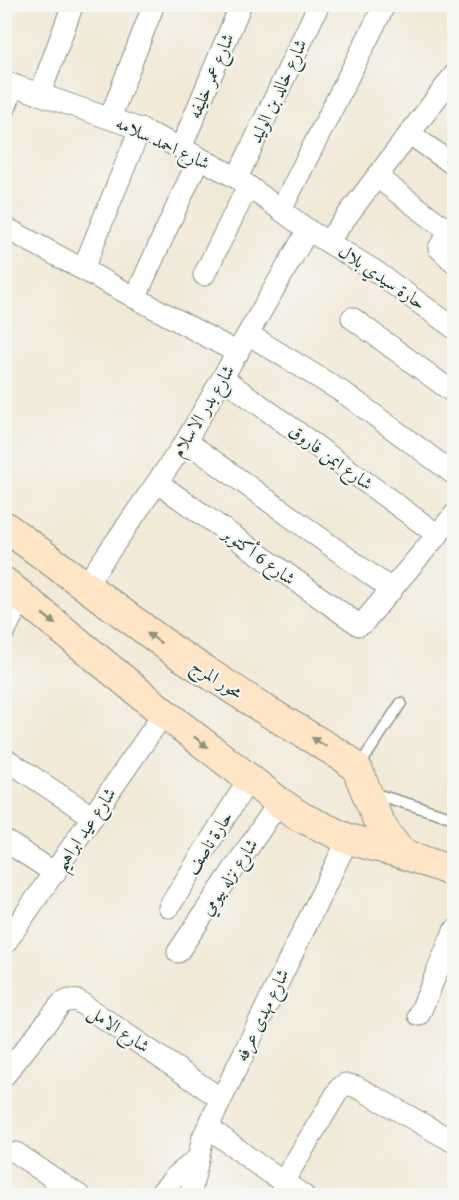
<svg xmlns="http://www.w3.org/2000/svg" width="459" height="1200" viewBox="0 0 459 1200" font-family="'Gentium Book Plus',Amiri,serif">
<rect width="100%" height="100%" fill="#f6f6f2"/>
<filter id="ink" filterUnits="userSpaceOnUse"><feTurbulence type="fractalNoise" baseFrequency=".0167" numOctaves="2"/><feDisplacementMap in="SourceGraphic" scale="12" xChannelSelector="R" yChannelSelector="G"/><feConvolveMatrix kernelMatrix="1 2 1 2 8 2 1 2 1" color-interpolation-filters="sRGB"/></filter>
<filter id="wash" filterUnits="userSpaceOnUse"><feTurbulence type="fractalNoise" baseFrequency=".008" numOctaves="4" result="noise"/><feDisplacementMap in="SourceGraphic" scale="24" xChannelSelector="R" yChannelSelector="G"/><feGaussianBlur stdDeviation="1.35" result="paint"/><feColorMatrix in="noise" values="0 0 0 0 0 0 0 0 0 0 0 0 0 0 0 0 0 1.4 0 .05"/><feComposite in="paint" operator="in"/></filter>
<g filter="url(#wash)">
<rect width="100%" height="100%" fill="#f2e9d7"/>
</g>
<g filter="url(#ink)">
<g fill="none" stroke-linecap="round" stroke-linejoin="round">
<defs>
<g id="service">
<polyline points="358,768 401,703"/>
<polyline points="372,793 454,818"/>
</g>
<g id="minor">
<polyline points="4,82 140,129 181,148 237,178 308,230 375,271 454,328"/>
<polyline points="40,94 73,4"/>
<polyline points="4,111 14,85"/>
<polyline points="110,118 154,4"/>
<polyline points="410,134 454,165"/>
<polyline points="181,148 241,4"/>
<polyline points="377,177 450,232 439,248 454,262"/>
<polyline points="237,178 319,4"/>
<polyline points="281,210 385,4"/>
<polyline points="4,227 238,353"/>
<polyline points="328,241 454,75"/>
<polyline points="83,269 140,129"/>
<polyline points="204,275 248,186"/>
<polyline points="135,298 199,158"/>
<polyline points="352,318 454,393"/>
<polyline points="248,334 347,395 454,474"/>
<polyline points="223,378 438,535"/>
<polyline points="186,441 392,590"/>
<polyline points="158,483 359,625 363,623 454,515"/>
<polyline points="85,586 186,441 308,230"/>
<polyline points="4,632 22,597"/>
<polyline points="4,758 93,817"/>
<polyline points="4,840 55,873"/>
<polyline points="169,907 249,779"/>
<polyline points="4,945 164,713"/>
<polyline points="178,952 279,802"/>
<polyline points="419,1015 454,931"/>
<polyline points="4,1076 61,1004 69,1000 78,1001 221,1099"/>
<polyline points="208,1127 257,1164 304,1196"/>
<polyline points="16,1153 80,1196"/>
<polyline points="283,1182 340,1088 345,1084 357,1087 454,1142"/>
<polyline points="158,1196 176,1176 196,1160"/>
<polyline points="190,1196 203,1137 348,839"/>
</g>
<g id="secondary">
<polyline points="4,526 174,651 267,711 345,758 357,769 377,818 387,835 401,853"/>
<polyline points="4,582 164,713 279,802 301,817 348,839 401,853 454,872"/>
</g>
</defs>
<use href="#service" stroke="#889386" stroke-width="13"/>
<use href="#minor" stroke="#889386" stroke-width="23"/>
<use href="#secondary" stroke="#889386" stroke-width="32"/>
<use href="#service" stroke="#fff" stroke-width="10"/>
<use href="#minor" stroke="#fff" stroke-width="21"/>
<use href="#secondary" stroke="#fde5c5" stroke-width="30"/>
</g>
<defs><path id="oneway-solid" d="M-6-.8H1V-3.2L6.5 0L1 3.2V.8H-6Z" transform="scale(1.5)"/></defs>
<g fill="#8e917c">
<use href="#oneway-solid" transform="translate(49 619) rotate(39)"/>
<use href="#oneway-solid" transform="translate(154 638) rotate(-145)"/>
<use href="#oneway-solid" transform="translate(201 742) rotate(38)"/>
<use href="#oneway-solid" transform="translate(319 742) rotate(-148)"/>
</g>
</g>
<g text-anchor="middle" stroke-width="4.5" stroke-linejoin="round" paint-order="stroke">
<g font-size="18" fill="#1f3d34" stroke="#f6f6f2">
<text transform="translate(211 76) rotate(-67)" y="6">شارع عمر خليفه</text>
<text transform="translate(278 91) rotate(-65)" y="6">شارع خالد بن الوليد</text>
<text transform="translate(163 143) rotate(25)" y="6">شارع احمد سلامه</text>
<text transform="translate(382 277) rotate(34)" y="6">حارة سيدي بلال</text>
<text transform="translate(203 411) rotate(-59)" y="6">شارع بدر الاسلام</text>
<text transform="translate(331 457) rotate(36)" y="6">شارع ايمن فاروق</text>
<text transform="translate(259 556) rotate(36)" y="6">شارع 6 أكتوبر</text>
<text transform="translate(217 679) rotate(33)" y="6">محور المرج</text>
<text transform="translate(85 829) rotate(-56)" y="6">شارع عيد ابراهيم</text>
<text transform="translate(209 843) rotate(-58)" y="6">حارة ناصف</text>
<text transform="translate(229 877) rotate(-56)" y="6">شارع نزله بيومي</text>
<text transform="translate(262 1015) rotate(-64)" y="6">شارع مهدى عرفه</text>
<text transform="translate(119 1029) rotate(34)" y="6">شارع الامل</text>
</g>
</g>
<rect width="459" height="1200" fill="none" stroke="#f6f6f2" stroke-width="24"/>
</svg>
